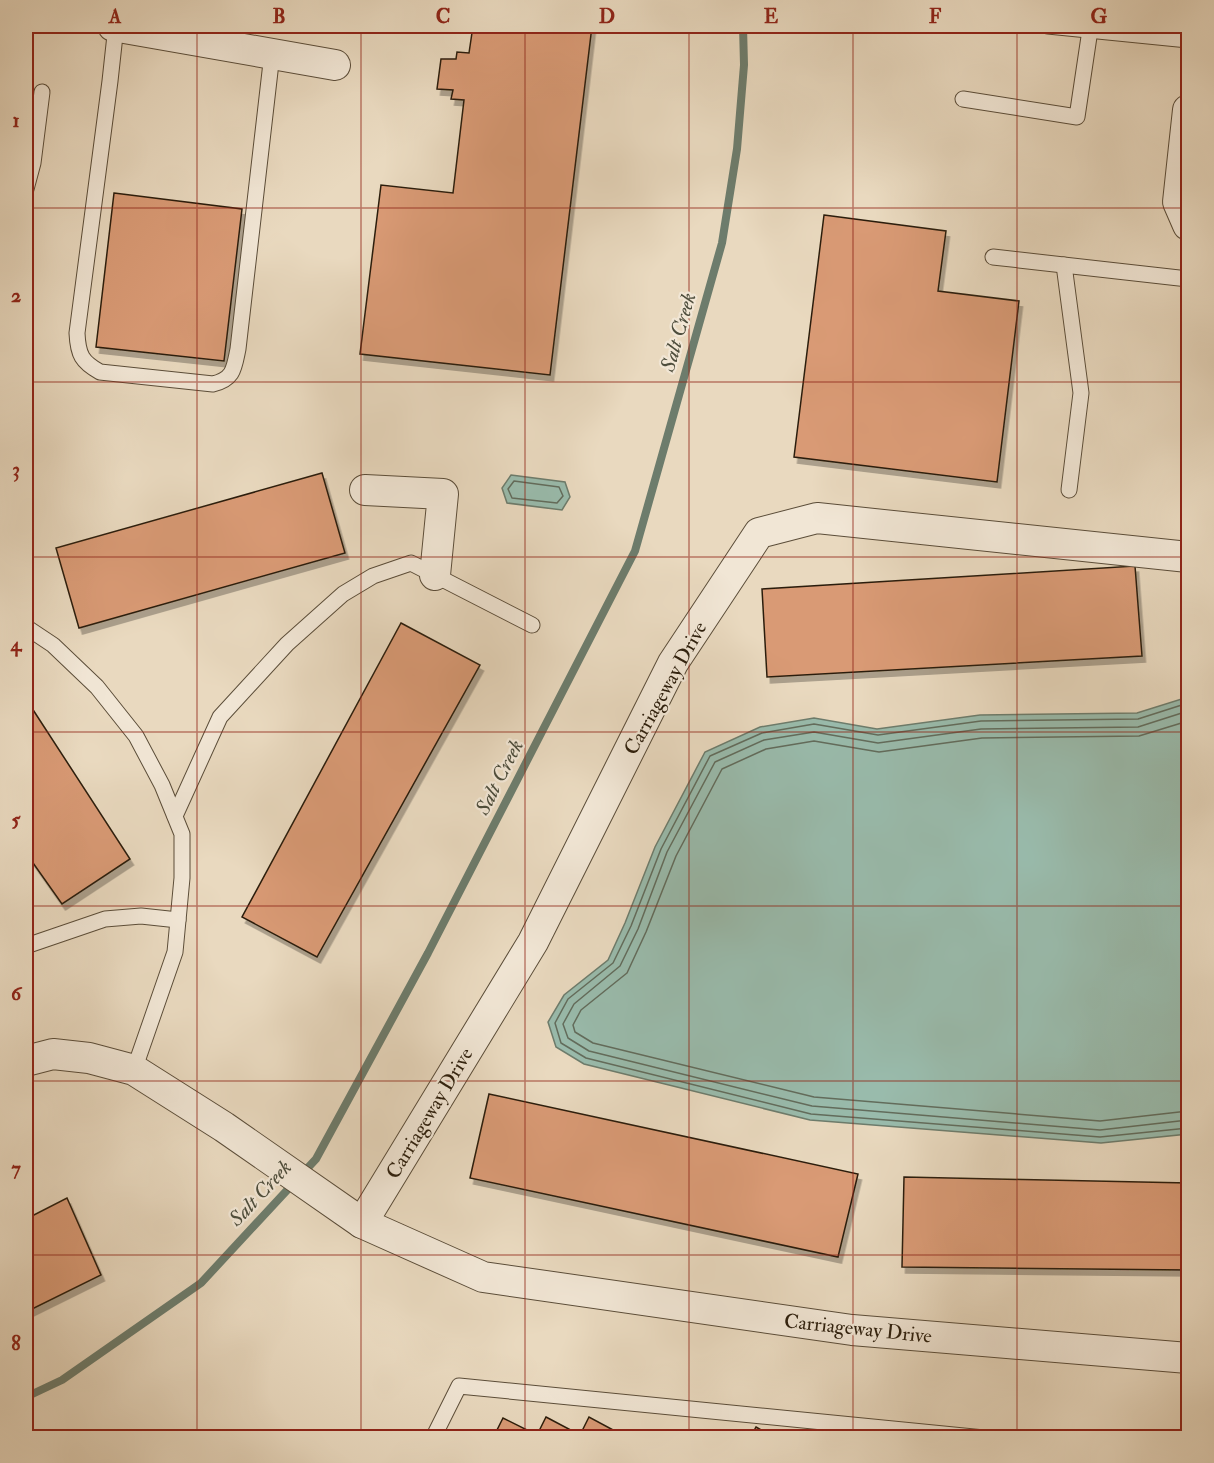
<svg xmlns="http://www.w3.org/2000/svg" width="1214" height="1463" viewBox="0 0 1214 1463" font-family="'IM FELL Double Pica',serif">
<defs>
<filter id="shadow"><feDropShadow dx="3.5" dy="6" stdDeviation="0" flood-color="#0004"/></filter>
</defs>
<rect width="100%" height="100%" fill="#e9d9bf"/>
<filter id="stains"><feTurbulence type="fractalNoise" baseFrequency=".00333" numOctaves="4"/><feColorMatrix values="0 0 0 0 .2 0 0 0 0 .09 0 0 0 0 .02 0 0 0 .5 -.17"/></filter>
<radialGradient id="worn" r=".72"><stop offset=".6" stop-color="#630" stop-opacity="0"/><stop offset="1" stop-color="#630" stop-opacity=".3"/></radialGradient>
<g fill="#99bbac" stroke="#6d7c6c" stroke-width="1.5">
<polygon points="511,475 565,482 570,497 562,510 507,503 502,488"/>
<polygon points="1188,697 1188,1134 1101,1143 810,1120 584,1064 556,1047 548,1022 564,995 608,960 625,923 655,847 705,752 760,727 814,718 877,729 980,715 1137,713"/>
</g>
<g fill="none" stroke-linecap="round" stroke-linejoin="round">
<g stroke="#626c5c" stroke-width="1.5">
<polygon points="514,481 559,487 563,496 557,503 512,498 508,489"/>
<polyline points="1188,703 1138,719 981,721 878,735 814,724 762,733 710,756 661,849 631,926 613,963 568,999 555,1023 561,1043 586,1058 811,1114 1100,1137 1188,1128"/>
<polyline points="1188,711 1138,727 981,729 878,743 814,732 764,740 715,762 667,852 638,929 620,966 574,1004 563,1024 568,1038 589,1051 812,1106 1100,1130 1188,1120"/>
<polyline points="1188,721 1139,736 982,738 879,752 814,741 766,749 722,769 676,856 646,932 627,973 581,1010 573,1025 575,1032 593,1043 814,1097 1100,1121 1188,1111"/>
</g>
<polyline stroke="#6d7c6c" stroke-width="8" points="26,1397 62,1380 201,1283 316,1159 428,953 635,551 722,243 737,149 744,65 743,26"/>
</g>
<g fill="#d99a75" stroke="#2c1e0c" stroke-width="1.5" filter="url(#shadow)">
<polygon points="473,26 592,26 550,375 360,354 381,185 453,193 464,100 451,99 453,90 437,89 441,59 456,59 457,52 469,53"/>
<polygon points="114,193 242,209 224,361 96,347"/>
<polygon points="824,215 946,231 938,291 1019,301 997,482 794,457"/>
<polygon points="322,473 345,553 79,628 56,548"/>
<polygon points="1135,566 1142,656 767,677 762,589"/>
<polygon points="401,623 480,665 317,957 242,917"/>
<polygon points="26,699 130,859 62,904 26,853"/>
<polygon points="489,1094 858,1174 838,1257 470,1178"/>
<polygon points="904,1177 1188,1183 1188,1270 902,1267"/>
<polygon points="67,1198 101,1275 26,1312 26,1219"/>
<polygon points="546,1417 580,1435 589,1417 628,1438 493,1438 503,1418 537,1435"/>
<polygon points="756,1427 775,1438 750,1438"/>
</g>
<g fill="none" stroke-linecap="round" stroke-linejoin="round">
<defs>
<g id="lane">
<path d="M 116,26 L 110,81 L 77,333 C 78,355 82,362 100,372 L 213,384 C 234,379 234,368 238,349 L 272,54"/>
<polyline points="1048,26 1188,40"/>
<polyline points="963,99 1077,117 1090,30"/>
<polyline points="26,189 33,163 42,92"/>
<polyline points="993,257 1188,279"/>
<polyline points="1064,265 1081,393 1069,490"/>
<polyline points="26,627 53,645 97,687 136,736 162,785 182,834 182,878 175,952 134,1070"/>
<polyline points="175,816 220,717 287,644 343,594 373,576 411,563 532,625"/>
<polyline points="26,946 105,919 141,916 178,920"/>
<polyline points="433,1438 459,1386 984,1438"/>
</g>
<g id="street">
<polyline points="113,26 335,65"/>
<polyline points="1188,110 1178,202 1188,225"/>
<polyline points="365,490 443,494 435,575"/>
<polyline points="1188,557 817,518 759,533 673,663 533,942 362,1223 483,1277 852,1330 1188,1358"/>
<polyline points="26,1061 53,1054 89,1058 134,1070 224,1127 362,1223"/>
</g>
</defs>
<use href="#lane" stroke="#5b4d39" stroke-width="17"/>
<use href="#street" stroke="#5b4d39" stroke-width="32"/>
<use href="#lane" stroke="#f1e6d5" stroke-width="15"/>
<use href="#street" stroke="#f1e6d5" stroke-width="30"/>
</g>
<path fill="none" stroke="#8f2418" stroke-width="1.5" stroke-opacity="0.55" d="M 197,26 L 197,1438M 361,26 L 361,1438M 525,26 L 525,1438M 689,26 L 689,1438M 853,26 L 853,1438M 1017,26 L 1017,1438M 26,208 L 1188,208M 26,382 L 1188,382M 26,557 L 1188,557M 26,732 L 1188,732M 26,906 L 1188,906M 26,1081 L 1188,1081M 26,1255 L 1188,1255"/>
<g text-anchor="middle" stroke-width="4.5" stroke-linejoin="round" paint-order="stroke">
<g font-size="20" fill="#2c1e0c" stroke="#f1e6d5">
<text transform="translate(665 688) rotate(-61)" y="7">Carriageway Drive</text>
<text transform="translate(429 1113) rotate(-59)" y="7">Carriageway Drive</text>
<text transform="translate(858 1328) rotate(6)" y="7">Carriageway Drive</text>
</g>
<g font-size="21" font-style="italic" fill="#4d4d3c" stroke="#f1e6d5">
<text transform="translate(678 332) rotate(-74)" y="7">Salt Creek</text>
<text transform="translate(499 777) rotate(-63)" y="7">Salt Creek</text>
<text transform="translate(260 1193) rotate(-47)" y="7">Salt Creek</text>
</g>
</g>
<rect width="1214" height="1463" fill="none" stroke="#e9d9bf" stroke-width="66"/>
<rect x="33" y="33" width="1148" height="1397" fill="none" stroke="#8f2418" stroke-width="2"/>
<g font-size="20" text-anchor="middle" font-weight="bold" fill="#8f2418">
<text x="115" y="23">A</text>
<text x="279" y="23">B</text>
<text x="443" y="23">C</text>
<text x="607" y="23">D</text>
<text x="771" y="23">E</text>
<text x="935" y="23">F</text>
<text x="1099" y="23">G</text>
<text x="16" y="127">1</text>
<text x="16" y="302">2</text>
<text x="16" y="476">3</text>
<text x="16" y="651">4</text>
<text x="16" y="826">5</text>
<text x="16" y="1000">6</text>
<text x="16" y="1175">7</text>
<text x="16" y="1350">8</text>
</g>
<rect width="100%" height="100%" filter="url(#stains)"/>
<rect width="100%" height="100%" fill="url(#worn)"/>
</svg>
